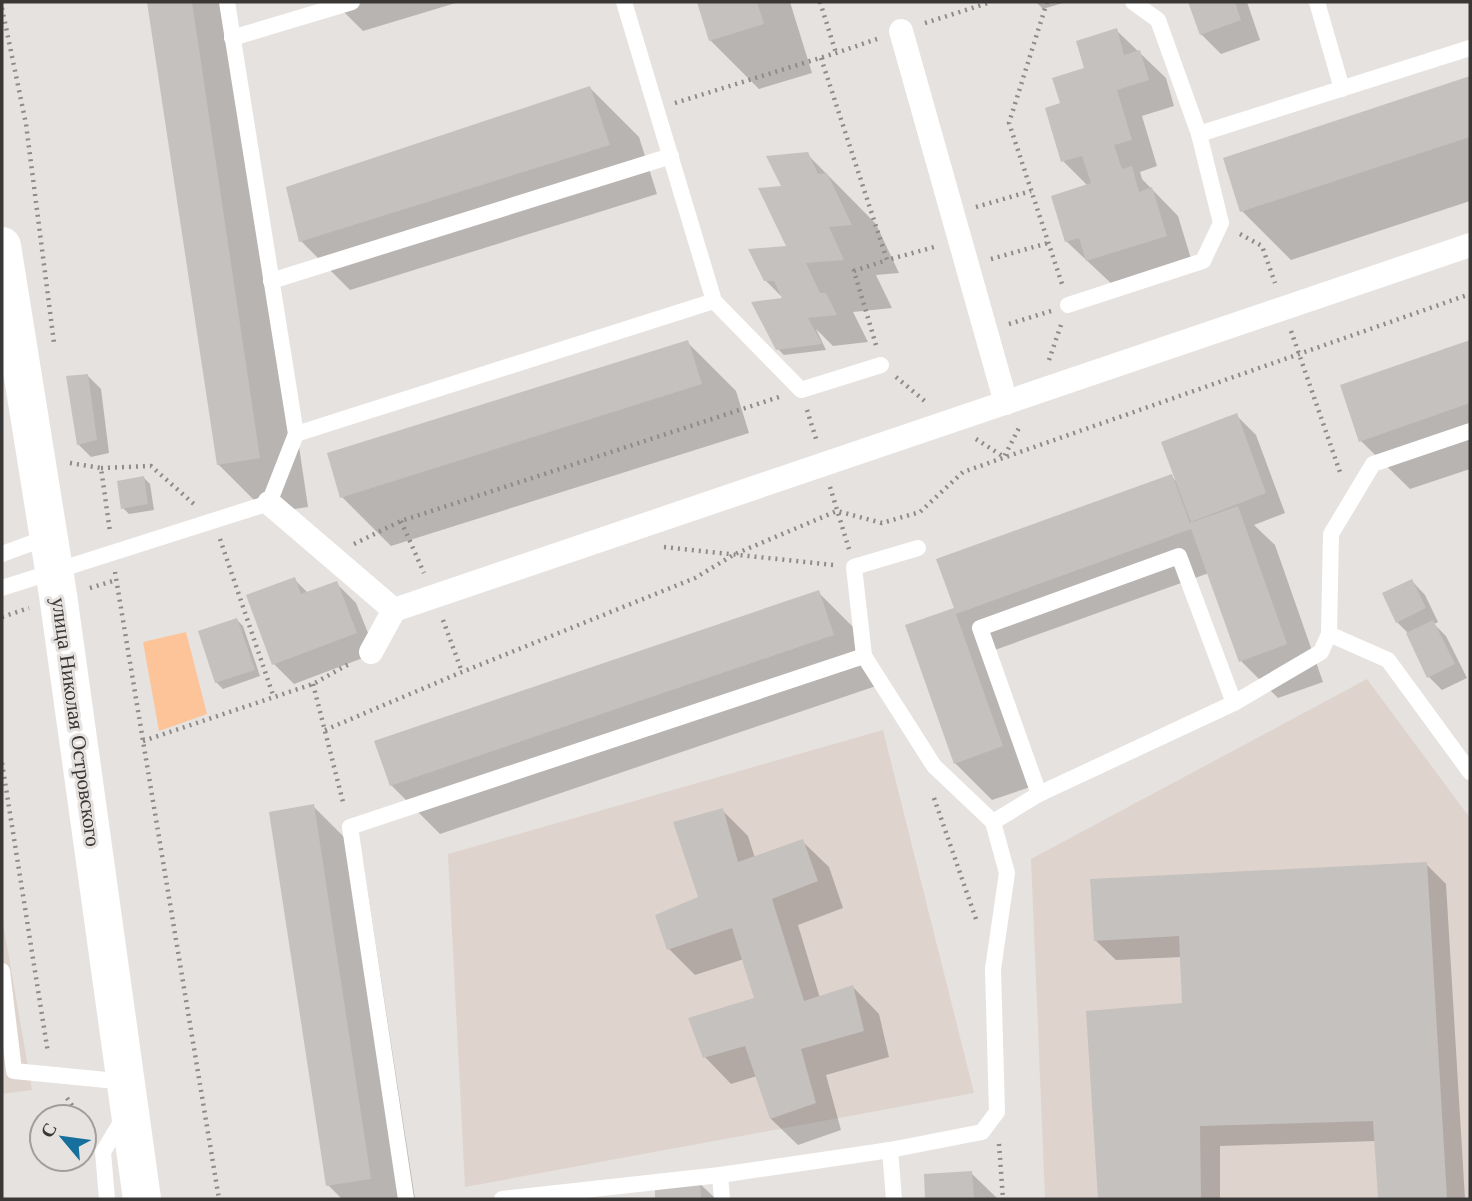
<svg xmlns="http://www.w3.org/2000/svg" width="1472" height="1201" viewBox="0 0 1472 1201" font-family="'Libre Baskerville',serif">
<rect width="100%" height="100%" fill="#e6e2df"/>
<g fill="#dfd4cd">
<polygon points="1367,679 1470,818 1470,1199 1045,1199 1031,859"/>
<polygon points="883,730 974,1093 465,1187 448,854"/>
<polygon points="2,917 32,1090 2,1094"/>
</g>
<polygon fill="#fcc498" points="186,632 207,714 159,731 143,642"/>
<g fill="#0003">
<polygon points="149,2 233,2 308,507 267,513 219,465"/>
<polygon points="334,2 459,2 363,31"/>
<polygon points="699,2 790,2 812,73 759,89 710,40"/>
<polygon points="1036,2 1066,2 1043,9"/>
<polygon points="1190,2 1247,2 1260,40 1221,54 1201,34"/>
<polygon points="1116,30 1166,78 1174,106 1142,116 1157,166 1140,172 1142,179 1178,216 1192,262 1114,286 1066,241 1088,186 1063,161 1062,104"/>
<polygon points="1470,78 1470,201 1291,260 1242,211 1225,159"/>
<polygon points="590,88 639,137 657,194 350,290 301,241"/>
<polygon points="807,154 876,224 899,273 876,275 892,308 853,312 868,342 833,346 816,329 826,350 784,355 777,348 784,299 765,280 789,247 784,187"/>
<polygon points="1470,341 1470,469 1410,489 1361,441 1342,386"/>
<polygon points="687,342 736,391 749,433 391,546 342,497"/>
<polygon points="87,375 101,389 109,453 91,457 78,444"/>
<polygon points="1236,415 1256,435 1285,513 1254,525 1275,545 1323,682 1278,698 1241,661 1209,573 992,651 1039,784 992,800 955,763 907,626 956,609 1171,476 1178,483"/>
<polygon points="144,478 150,484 154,510 129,514 123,508"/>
<polygon points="294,579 308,593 336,583 356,603 376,653 294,684 274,664"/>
<polygon points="1412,581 1425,595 1438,622 1434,624 1446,636 1467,678 1442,690 1429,677 1409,634 1397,622"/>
<polygon points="818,592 867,641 882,684 440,834 391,785"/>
<polygon points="237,620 243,626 260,676 223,689 216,682"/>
<polygon points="313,806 362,855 415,1199 342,1199 328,1185"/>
<polygon points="722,810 748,836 755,858 802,841 829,867 843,908 798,925 820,998 853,987 879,1014 889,1057 826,1075 841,1130 798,1145 771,1119 757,1076 731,1084 705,1057 756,999 744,959 695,975 669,949 700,898"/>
<polygon points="1426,864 1446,884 1465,1199 1380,1199 1376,1141 1220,1146 1220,1199 1100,1199 1088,1013 1183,1005 1182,957 1116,960 1095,940"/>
<polygon points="971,1173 998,1199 927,1199 926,1176"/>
<polygon points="699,1183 716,1199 657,1199 657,1185"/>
</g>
<g fill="#c5c1be">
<polygon points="147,2 192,2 260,458 217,465"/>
<polygon points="697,2 757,2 764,24 709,41"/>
<polygon points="1188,2 1235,2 1241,20 1200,35"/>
<polygon points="1117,28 1124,55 1140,50 1149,80 1117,90 1132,140 1114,145 1122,169 1132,166 1139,192 1152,187 1167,236 1086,261 1079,238 1065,242 1051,196 1091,183 1082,156 1061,162 1045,108 1060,103 1052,78 1084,68 1076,41"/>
<polygon points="1470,76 1470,137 1240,212 1223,158"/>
<polygon points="590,86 610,145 299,242 286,187"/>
<polygon points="808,152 818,174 827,173 852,225 829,227 844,260 806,263 820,293 826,293 837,315 808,318 822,344 776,350 751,302 782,298 774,281 764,281 748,249 786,246 758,188 781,186 766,156"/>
<polygon points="688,340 702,384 340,498 327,453"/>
<polygon points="1470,340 1470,403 1359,442 1340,385"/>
<polygon points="88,374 97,440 77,445 66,376"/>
<polygon points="1237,413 1266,493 1191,522 1161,442"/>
<polygon points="1172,474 1190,523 1238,506 1287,644 1239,662 1191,529 956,614 1003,746 954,764 905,625 954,608 936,559"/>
<polygon points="144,476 148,504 121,509 117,481"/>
<polygon points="295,577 301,594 337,581 357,633 272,665 246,595"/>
<polygon points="1412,579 1426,608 1396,623 1382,593"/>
<polygon points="819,590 834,635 390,786 374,741"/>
<polygon points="237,618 255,670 215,683 198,631"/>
<polygon points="1433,620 1455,664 1427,678 1406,633"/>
<polygon points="314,804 371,1179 326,1186 269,812"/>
<polygon points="723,808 738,862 803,839 818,881 772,899 804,1001 853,985 864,1031 801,1049 816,1103 770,1119 745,1046 703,1058 688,1018 754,998 732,928 667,950 655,915 698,897 673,822"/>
<polygon points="1427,862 1447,1198 1378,1199 1373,1121 1200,1126 1201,1199 1098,1199 1086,1011 1182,1003 1179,936 1094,941 1090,879"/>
<polygon points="972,1171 974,1199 925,1199 924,1174"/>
<polygon points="700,1181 701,1199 655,1199 655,1183"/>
</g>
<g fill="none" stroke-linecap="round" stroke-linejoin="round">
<g stroke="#8e8b89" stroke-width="4.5" stroke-dasharray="2 5" stroke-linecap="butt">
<polyline points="820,2 836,53"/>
<polyline points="1047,2 1009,123 1062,284"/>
<polyline points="2,8 26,124 54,343"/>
<polyline points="925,23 991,2"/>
<polyline points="821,58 887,260 938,246"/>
<polyline points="675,103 836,53 877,39"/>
<polyline points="976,207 1031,191"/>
<polyline points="1240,234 1262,246 1275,283"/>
<polyline points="991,259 1048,243"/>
<polyline points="1009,324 1051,311"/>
<polyline points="1291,331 1341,475"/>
<polyline points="876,345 854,271 887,260"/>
<polyline points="1049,360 1062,322"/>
<polyline points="896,377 927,403"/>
<polyline points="807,410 817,442"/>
<polyline points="976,439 1004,457 1020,426"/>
<polyline points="70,463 101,468 110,532"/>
<polyline points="101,468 151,466 195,505"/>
<polyline points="830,487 849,549"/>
<polyline points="401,521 424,573"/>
<polyline points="220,539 274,698"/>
<polyline points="354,544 401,521 779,397"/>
<polyline points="664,547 833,565"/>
<polyline points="115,572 219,1199"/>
<polyline points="90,588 116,580"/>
<polyline points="2,617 29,608"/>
<polyline points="443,620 462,672"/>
<polyline points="313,684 344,806"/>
<polyline points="325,730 462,672 695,578 735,554 837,511 882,523 920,512 963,472 1470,294"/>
<polyline points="143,741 313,684 349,664"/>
<polyline points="2,763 48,1053"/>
<polyline points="934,798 977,922"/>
<polyline points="67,1098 80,1117"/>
<polyline points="999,1144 1003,1199"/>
</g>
<g stroke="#fff" stroke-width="16">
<polyline points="624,2 714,301 801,390 881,365"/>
<polyline points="1133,2 1158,20 1199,134 1470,48"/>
<polyline points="1317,2 1342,89"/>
<polyline points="232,38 352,2"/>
<polyline points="271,281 671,156"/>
<polyline points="1068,305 1203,261 1221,223 1199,134"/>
<polyline points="296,434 714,301"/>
<polyline points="2,554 48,537"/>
<polyline points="2,588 269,503 296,434 227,2"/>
<polyline points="1329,634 1388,660 1470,772"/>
<polyline points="864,656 854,567 918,548"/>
<polyline points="1039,794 980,628 1179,556 1234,703 1321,652 1329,634 1331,534 1373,464 1470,431"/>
<polyline points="2,971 14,1071 127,1082"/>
<polyline points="890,1150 894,1199"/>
<polyline points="720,1175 722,1199"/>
<polyline points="107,1199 103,1152 124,1117"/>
<polyline points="406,1199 350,827 864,656 934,766 993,822"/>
<polyline points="502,1199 720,1175 890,1150 982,1132 997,1112 993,969 1007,873 993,822 1039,794 1234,703"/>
</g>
<g stroke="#fff" stroke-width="24">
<polyline points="901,31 1006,403"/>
<polyline points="269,503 394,610 1470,245"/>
<polyline points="371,652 394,610"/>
</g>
<polyline stroke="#fff" stroke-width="38" points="2,246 58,595 142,1199"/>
</g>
<g text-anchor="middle" stroke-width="6" stroke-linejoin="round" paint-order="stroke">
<g font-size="21" fill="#3a3837" stroke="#e6e2df">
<text transform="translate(76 722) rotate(82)" y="7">улица Николая Островского</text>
</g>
</g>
<rect width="1472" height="1201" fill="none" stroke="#3a3837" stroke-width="7"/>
<g transform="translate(63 1138) rotate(299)"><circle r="33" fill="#e6e2df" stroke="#a19e9c" stroke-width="2"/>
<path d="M0-5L12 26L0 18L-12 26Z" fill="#176f9e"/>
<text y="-10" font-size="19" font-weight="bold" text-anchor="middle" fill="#3a3837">С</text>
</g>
</svg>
